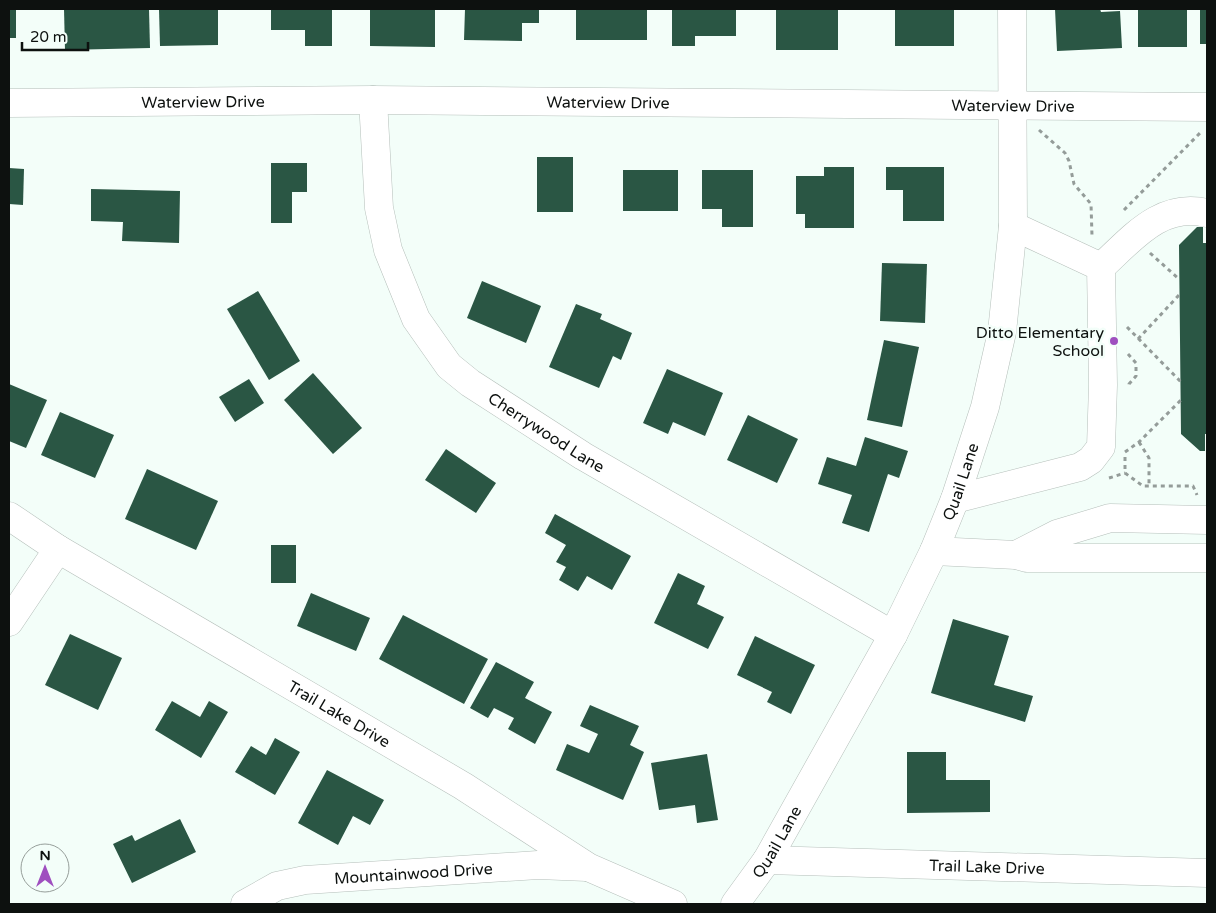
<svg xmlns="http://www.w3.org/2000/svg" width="1216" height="913" viewBox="0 0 1216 913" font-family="'Varela Round',sans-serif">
<rect width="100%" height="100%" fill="#f3fef9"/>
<g fill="#2a5644">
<rect x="9" y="9" width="7" height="29"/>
<polygon points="64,9 149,9 150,48 65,50"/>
<polygon points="159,9 218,9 218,45 160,46"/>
<polygon points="271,9 332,9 332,46 305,46 305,30 271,30"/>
<polygon points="370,9 435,9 435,47 370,46"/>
<polygon points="465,9 539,9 539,23 522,23 522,41 464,40"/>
<rect x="576" y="9" width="71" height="31"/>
<polygon points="672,9 736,9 736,36 695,36 695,46 672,46"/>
<rect x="776" y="9" width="62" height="41"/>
<rect x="895" y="9" width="59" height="37"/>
<polygon points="1055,9 1100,9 1101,12 1120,11 1122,48 1057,51"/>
<rect x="1138" y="9" width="49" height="38"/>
<rect x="1200" y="9" width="7" height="35"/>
<rect x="537" y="157" width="36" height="55"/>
<polygon points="271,163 307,163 307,192 292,192 292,223 271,223"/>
<polygon points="824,167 854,167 854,228 805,228 805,214 796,214 796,176 824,176"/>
<polygon points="886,167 944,167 944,221 903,221 903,190 886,190"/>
<polygon points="9,168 24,169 23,205 9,204"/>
<rect x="623" y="170" width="55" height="41"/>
<polygon points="702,170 753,170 753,227 722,227 722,209 702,209"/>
<polygon points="91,189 180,191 179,243 122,241 123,222 91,221"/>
<polygon points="1197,227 1203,227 1203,243 1207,243 1207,434 1205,434 1205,451 1200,451 1181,434 1179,245"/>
<polygon points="882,263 927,264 925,323 880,321"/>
<polygon points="482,281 541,306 526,343 467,318"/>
<polygon points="258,291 300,361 269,380 227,309"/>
<polygon points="576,304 602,314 600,319 632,333 621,360 613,356 599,388 549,367"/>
<polygon points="884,340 919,347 902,427 867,420"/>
<polygon points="667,369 723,393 705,436 673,422 668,434 643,423"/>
<polygon points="313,373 362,428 333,454 284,400"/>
<polygon points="249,379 264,403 235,422 219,397"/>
<polygon points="9,384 47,400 26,448 9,441"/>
<polygon points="60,412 114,435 95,478 41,455"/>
<polygon points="748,415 798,439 777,483 727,460"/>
<polygon points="865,437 908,451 899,478 888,474 869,532 842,523 852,495 818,484 827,457 856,466"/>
<polygon points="446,449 496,483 476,513 425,480"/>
<polygon points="147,469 218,501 196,550 125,519"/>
<polygon points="555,514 631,556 612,590 587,576 578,591 559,580 566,567 556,562 566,545 545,533"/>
<rect x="271" y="545" width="25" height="38"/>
<polygon points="678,573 705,586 697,604 724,617 708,649 654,623"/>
<polygon points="311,593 370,618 356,651 297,626"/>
<polygon points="403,615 488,659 464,704 379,659"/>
<polygon points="953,619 1009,636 994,685 1033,696 1025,722 931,693"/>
<polygon points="70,634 122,658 98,710 45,685"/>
<polygon points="755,636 815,665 791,714 767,702 772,692 737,675"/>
<polygon points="496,662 534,682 525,698 552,712 535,744 508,729 514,718 494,708 488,718 470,708"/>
<polygon points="172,701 200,717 209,701 228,712 201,758 155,730"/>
<polygon points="590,705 639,726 630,745 644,752 623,800 556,770 567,744 589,753 598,734 580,726"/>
<polygon points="275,738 300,752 275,795 235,772 251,746 266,755"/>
<polygon points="907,752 946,752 946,780 990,780 990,812 907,813"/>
<polygon points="707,754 718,820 697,823 695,805 659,810 651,763"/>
<polygon points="327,770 384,800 370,825 353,816 338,845 298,823"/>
<polygon points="180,819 196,852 132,883 113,844 132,835 135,841"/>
</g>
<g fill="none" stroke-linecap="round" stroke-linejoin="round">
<defs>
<g id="minor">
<path id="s1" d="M 373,100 L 379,208 L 388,250 L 416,319 L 449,366 L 470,383 L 583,456 L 893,635"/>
<path id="s2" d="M 9,103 L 373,100 L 1207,107"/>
<path d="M 1101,267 C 1132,239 1160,202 1207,213"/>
<polyline points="955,499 1080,467 1091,460 1101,447 1103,385 1101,267 1013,226"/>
<path id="s3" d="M 9,516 L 58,549 L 463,786 L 588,867 L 673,904"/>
<polyline points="934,551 1016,555 1027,558 1207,558"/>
<polyline points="1016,555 1057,534 1110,518 1207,520"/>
<polyline points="9,622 58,549"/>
<path id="s4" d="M 767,860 L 1207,873"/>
<path id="s5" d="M 245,904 L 277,886 L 305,880 L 538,865 L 587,867"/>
<path id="s6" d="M 735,904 L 767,860 L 893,635 L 934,551 L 955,499 L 985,407 L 1002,332 L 1013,226 L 1012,9"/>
</g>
</defs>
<use href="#minor" stroke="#b5bfba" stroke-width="29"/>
<g stroke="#949c99" stroke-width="3" stroke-dasharray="4 4" stroke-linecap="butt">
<polyline points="1039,130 1065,153 1069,161 1074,184 1091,204 1092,236"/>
<polyline points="1124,210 1200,133"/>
<polyline points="1150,253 1179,279"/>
<polyline points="1127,327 1181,382"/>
<polyline points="1138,339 1180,294"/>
<polyline points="1128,354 1136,363 1136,376 1129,384 1129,387"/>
<polyline points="1139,442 1149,458 1149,486"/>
<polyline points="1125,452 1139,442 1181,400"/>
<polyline points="1125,457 1125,473 1143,486 1193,486 1197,495"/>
<polyline points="1109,478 1125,473"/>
</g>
<use href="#minor" stroke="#fff" stroke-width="28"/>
</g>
<circle fill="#9f4fbf" stroke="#f3fef9" stroke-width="2" cx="1114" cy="341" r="5"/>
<g text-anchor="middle" stroke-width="5" stroke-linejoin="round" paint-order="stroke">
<g font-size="16" fill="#0d110f" stroke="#f3fef9">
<text dy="6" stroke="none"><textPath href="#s2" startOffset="194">Waterview Drive</textPath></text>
<text dy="6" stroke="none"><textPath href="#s2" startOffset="599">Waterview Drive</textPath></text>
<text dy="6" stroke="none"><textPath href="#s2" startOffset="1004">Waterview Drive</textPath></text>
<text dy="6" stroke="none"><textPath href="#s1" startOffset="401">Cherrywood Lane</textPath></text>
<text dy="6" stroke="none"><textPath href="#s6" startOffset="480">Quail Lane</textPath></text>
<text dy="6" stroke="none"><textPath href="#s3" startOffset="385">Trail Lake Drive</textPath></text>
<text dy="6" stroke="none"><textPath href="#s6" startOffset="75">Quail Lane</textPath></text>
<text dy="6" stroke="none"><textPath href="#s4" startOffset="220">Trail Lake Drive</textPath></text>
<text dy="6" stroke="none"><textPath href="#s5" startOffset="174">Mountainwood Drive</textPath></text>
</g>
<g font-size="16" fill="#0d110f" stroke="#f3fef9" text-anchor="end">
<text x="1104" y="338">Ditto Elementary<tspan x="1104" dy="18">School</tspan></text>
</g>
</g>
<rect width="1216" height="913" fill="none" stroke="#0d110f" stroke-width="20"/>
<g transform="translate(45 868)"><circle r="24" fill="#f3fef9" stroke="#979f9b"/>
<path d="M0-4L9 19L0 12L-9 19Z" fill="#9f4fbf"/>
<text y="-8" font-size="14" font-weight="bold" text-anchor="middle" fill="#0d110f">N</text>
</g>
<path d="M22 42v8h66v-8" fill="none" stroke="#0d110f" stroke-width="2.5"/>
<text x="30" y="42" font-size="15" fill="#0d110f" stroke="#f3fef9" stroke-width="4" paint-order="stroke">20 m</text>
</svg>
